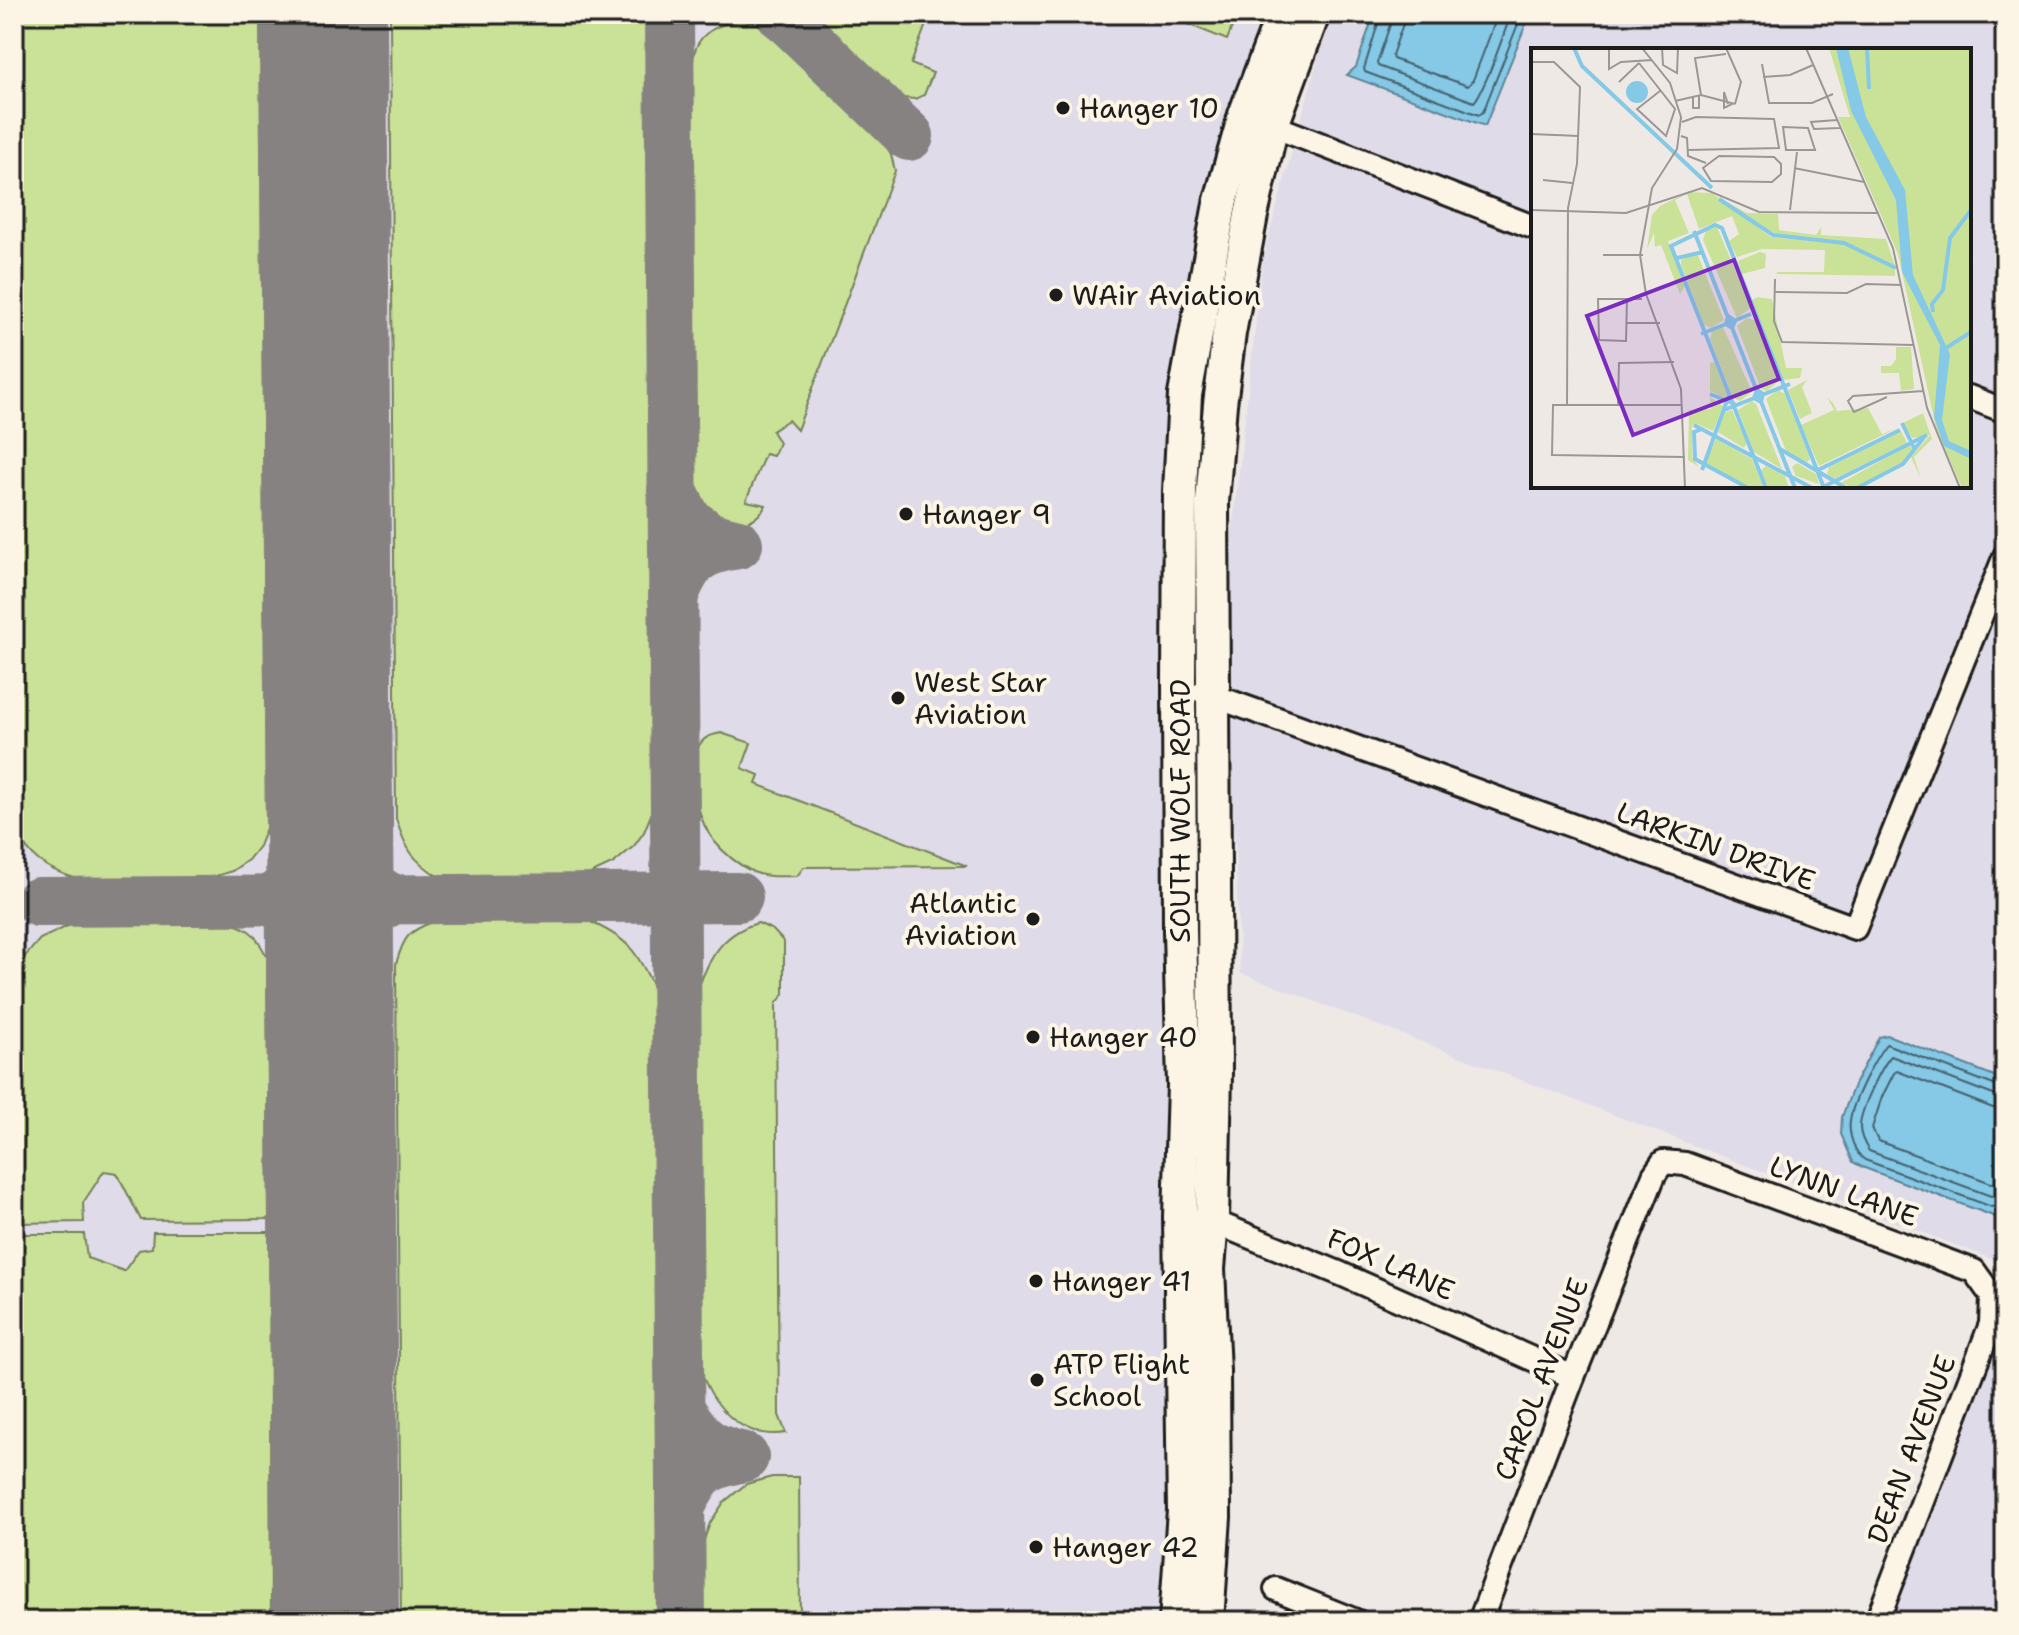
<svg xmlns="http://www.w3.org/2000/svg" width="2019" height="1635" viewBox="0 0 2019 1635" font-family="'Shantell Sans',sans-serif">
<rect width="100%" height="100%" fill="#efe9e6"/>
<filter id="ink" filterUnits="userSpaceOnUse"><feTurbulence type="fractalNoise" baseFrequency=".0125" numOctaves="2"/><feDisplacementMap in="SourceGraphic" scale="16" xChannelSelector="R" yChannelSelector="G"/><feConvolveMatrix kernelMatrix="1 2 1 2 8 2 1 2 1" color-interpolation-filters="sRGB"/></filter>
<g filter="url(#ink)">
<g fill="#e0dbe8" fill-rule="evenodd">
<polygon points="14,14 1261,14 1224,125 1191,266 1172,390 1165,487 1162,575 1167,1268 1167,1581 1164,1621 14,1621"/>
<path d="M 1330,14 L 2005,14 L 2005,1264 L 1240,973 L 1225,596 L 1263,257 ZM 1533,50 L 1969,50 L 1969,486 L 1533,486 Z"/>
<polygon points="2005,1325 2005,1621 1889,1621"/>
</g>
<g fill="#cae298" stroke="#737f5a" stroke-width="2">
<path d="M 14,14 L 260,14 L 266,828 L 259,846 L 248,860 L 232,871 L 206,879 L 74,878 C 44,868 29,857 14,829 Z"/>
<path d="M 390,14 L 649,14 L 654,793 L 651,815 L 644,832 L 634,846 L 614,863 L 584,877 L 439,877 C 411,859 406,849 396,819 Z"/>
<polygon points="814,14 930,14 911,64 933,73 924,95 915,99 903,98"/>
<polygon points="1163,14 1237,14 1227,40"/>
<path d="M 741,20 L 758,24 L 770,33 L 884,143 L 891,154 L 895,171 L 797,430 L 788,420 L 772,431 L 779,443 L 773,456 L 765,454 L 746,501 L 766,505 C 753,530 723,527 706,506 C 700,499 697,491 695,482 L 692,71 C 693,64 693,57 695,51 C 700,31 723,23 741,20 Z"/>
<path d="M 721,733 L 751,743 L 742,768 L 759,775 L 756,784 L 967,866 L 804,867 L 797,876 C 782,876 767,878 753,872 C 739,865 724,853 714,841 C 696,817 696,797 697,769 C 697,761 695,751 700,744 C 705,736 712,735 721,733 Z"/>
<path d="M 586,920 C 628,938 637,950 655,991 L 660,1621 L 401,1621 L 396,964 C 404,936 408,931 435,921 Z"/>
<path d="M 229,923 C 252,928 257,937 267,957 L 269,1219 L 141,1220 L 117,1173 L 104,1171 L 83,1203 L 84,1222 L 14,1223 L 14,974 L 21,961 L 40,939 L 70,925 Z"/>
<path d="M 758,923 L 773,930 L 784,942 L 784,994 L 776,1004 L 779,1415 L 786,1433 C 743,1440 715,1409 701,1372 L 698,989 C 709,957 724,932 758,923 Z"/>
<polygon points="153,1232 269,1232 271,1621 14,1621 14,1234 84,1234 87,1258 124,1271 139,1250 152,1248"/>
<polygon points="772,1477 799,1477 800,1621 704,1621 703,1543 710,1523 724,1502 746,1484"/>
</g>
<g fill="#85c9e6" stroke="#5b8495" stroke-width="2">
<polygon points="1374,14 1530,14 1485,126 1347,75 1356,67"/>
<polygon points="1887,1035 2005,1080 2005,1209 1996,1217 1862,1167 1853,1162 1841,1134 1842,1117 1854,1085 1879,1037"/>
</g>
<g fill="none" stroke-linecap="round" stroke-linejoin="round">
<g stroke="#46616d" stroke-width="2">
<polyline points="1381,14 1364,69 1365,72 1479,115 1483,112 1522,14"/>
<path d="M 1391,14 L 1391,22 L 1377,63 L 1378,66 L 1474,102 C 1485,91 1504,33 1511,14"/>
<polyline points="1403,14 1403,24 1392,55 1393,59 1468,86 1473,80 1498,14"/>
<path d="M 2005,1087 L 1999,1087 L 1886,1044 C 1874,1059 1853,1101 1850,1120 C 1848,1133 1854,1153 1865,1160 L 1992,1207 L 2005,1204"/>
<path d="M 2005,1097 L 1996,1096 L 1891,1056 C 1881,1067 1859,1113 1860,1127 C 1860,1136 1865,1145 1869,1151 L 1991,1196 L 2005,1194"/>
<polyline points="2005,1109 1993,1108 1897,1071 1894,1073 1882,1097 1872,1128 1878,1141 1991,1183 2005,1182"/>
</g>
<g stroke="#868281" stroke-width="50">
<polyline points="669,14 681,1621"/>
<polyline points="781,14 909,136"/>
<path d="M 672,490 L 687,520 L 710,537 L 738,544 C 698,550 688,560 673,597"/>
<polygon points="329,822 344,857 362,881 392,899 369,915 346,939 330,986 319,944 298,917 270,900 293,883 315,860"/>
<polyline points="39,902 738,897"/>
<path d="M 679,1408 C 701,1441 704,1447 744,1457 C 702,1466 700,1470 680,1507"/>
</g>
<polyline stroke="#868281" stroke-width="128" points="323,14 335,1621"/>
<defs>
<g id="street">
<polyline points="1258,120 1533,227"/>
<polyline points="1969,397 2005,411"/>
<polyline points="1203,692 1855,928 2005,556"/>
<polyline points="1201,1220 1212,1221 1341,1274 1573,1377"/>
<polyline points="1276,1589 1356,1621"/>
<polyline points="1480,1621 1573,1377 1654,1175 1663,1162 1685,1164 1974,1271 1992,1296 1991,1324 1877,1621"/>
</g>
<g id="secondary">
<polyline points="1176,1621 1184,1511 1180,1217 1184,1085 1180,931 1179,683 1180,491 1185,395 1220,204 1245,115 1283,14"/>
<polyline points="1207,1621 1214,1517 1213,1371 1208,1269 1212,1221 1215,1072 1212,502 1220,404 1229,333 1251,215 1272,125 1313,14"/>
</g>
</defs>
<use href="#street" stroke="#1c1c1c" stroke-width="28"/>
<use href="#secondary" stroke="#1c1c1c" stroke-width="38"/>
<use href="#street" stroke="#fcf5e5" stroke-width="22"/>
<use href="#secondary" stroke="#fcf5e5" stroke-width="32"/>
</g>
</g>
<g fill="#1c1c1c" stroke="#fcf5e5" stroke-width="3">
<circle cx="1063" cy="108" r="8"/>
<circle cx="1056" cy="295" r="8"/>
<circle cx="906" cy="514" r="8"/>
<circle cx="898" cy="698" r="8"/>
<circle cx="1033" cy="919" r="8"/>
<circle cx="1033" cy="1037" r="8"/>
<circle cx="1036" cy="1281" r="8"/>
<circle cx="1037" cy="1380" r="8"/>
<circle cx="1036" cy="1547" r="8"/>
</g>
<g text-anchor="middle" stroke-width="8" stroke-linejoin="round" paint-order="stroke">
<g font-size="28" fill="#1c1c1c" stroke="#fcf5e5" text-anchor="start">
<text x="1079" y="118">Hanger 10</text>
<text x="1072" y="305">WAir Aviation</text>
<text x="922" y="524">Hanger 9</text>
<text x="914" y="692">West Star<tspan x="914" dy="32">Aviation</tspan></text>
<text x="1017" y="913" text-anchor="end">Atlantic<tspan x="1017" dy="32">Aviation</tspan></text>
<text x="1049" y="1047">Hanger 40</text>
<text x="1052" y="1291">Hanger 41</text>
<text x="1053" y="1374">ATP Flight<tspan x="1053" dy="32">School</tspan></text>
<text x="1052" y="1557">Hanger 42</text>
</g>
<g font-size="28" fill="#1c1c1c" stroke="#fcf5e5">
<text transform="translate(1180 811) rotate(-90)" y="10">SOUTH WOLF ROAD</text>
<text transform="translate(1716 846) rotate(20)" y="10">LARKIN DRIVE</text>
<text transform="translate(1844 1191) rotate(20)" y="10">LYNN LANE</text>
<text transform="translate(1391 1264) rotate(24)" y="10">FOX LANE</text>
<text transform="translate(1541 1379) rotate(-69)" y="10">CAROL AVENUE</text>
<text transform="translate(1911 1449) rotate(-69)" y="10">DEAN AVENUE</text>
</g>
</g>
<g transform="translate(1531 48)">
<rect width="440" height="440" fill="#efe9e6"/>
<path d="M 298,0 L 440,0 L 440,440 L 431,440 L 405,380 L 367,206 L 307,69 L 319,69 ZM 157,144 L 181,145 L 240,189 L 314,196 L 364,220 L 364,228 L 246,226 L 245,231 L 246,224 L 293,224 L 294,202 L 231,201 L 206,209 L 198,193 L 208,186 L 201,168 L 168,181 L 156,146 L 144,152 L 158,185 L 137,193 L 154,238 L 149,246 L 130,197 L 124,199 L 123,185 L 116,201 L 121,167 L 129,158 ZM 187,149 L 216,165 L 247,166 L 248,182 L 285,187 L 290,179 L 290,187 L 355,191 L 364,218 L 314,194 L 263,191 L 235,182 ZM 186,179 L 220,260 L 206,270 L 172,192 L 175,182 ZM 229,204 L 235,206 L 234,220 L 211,226 L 207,213 ZM 166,205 L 193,272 L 180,280 L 173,277 L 150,217 L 150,212 ZM 227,249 L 241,251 L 255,320 L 271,320 L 269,330 L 252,332 L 221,252 ZM 216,270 L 226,273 L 249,332 L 236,343 L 230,341 L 206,278 ZM 192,279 L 221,344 L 209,353 L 202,350 L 179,291 L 181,283 ZM 365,299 L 380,299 L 383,341 L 370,343 L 368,325 L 350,325 L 350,318 L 360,318 L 365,311 ZM 183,314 L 196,345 L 194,350 L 179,343 L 179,315 ZM 276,332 L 271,339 L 281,365 L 269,371 L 257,342 ZM 247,342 L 254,346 L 279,410 L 276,415 L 255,403 L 235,351 ZM 179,349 L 192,358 L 182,383 L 164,375 L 161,379 L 161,409 L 168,419 L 157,412 L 158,362 L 180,361 ZM 296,349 L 302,355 L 306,363 L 337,360 L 351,386 L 366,380 L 288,418 L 270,377 L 303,362 ZM 221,353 L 225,356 L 251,421 L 223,404 L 207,362 ZM 201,362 L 216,395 L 213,400 L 187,384 L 192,365 ZM 392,365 L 401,391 L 383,409 L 390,431 L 380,409 L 399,387 L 381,390 L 372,375 ZM 370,383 L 376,395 L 303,431 L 296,426 L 298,419 ZM 185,391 L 221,411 L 233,440 L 220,440 L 174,416 ZM 378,397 L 382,402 L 371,416 L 323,440 L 310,435 ZM 266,415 L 285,426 L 288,436 L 265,428 L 261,419 ZM 235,418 L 254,428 L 258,440 L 237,440 L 230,422 Z" fill="#cae298"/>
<path d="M 305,0 L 317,0 L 335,69 L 374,142 L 382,227 L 419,306 L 411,372 L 418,393 L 440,403 L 440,411 L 413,398 L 403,369 L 409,297 L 371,224 L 365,152 L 320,63 ZM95 44a11 11 0 1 1 22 0a11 11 0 1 1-22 0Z" fill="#85c9e6"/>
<path fill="none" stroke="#85c9e6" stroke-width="4" d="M 43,0 L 51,18 L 181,140M 336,0 L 338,41M 188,151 L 242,187 L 313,195 L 365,220M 163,183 L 264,440M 146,210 L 172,204M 402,264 L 401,256 L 412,242 L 419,190 L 440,162M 197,268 L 204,273 L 201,280 L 195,276 ZM 170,286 L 220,266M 415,300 L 440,284M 226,342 L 232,346 L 230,354 L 223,350 ZM 179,346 L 204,356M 193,362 L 259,336M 371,375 L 384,402M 163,377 L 281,440M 171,381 L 163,384 L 164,411 L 217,440M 249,401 L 315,440M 171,422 L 198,347M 285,423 L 369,382M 235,440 L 140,198 L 184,177 L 191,180 L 293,440M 290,440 L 396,387M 326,440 L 372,416 L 394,388"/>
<path fill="none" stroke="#9b9795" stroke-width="2" d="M 78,0 L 78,21 L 90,14 L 121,12M 111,0 L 139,35 L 150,69 L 146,101 L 121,140 L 109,207 L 115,246 L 150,341 L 154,440M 131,0 L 132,17 L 146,25 L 147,0M 195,0 L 210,34 L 204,56M 275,0 L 362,200 L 396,360 L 429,440M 0,14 L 23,14 L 49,39 L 46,116 L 37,160 L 36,357M 108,15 L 144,61 L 135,88 L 106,61 L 129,43M 231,16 L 238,55 L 281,55 L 302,46M 232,29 L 259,27 L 282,17M 88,34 L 108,15M 170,47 L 164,10 L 195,6M 162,48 L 162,60 L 168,60 L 168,47M 144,53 L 170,47 L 204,56M 197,56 L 193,44 L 193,60 L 201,56M 306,72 L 280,74 L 283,81 L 309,80M 151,74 L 165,69 L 243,71 L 248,100 L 156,102M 252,79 L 277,80 L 284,102 L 255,102 ZM 0,86 L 48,88M 150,88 L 156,90 L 157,108 L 175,115M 188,108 L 243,109 L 250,116 L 250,126 L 241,134 L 180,133 L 172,120 ZM 263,120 L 333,134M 12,132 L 41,135M 0,162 L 95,165 L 171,140 L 228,164 L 348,165M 259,162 L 266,104M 72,207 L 112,207M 244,231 L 243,273 L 251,294 L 383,297M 244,244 L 316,245 L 335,236 L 370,237M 96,251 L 95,293 L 68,292 L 67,251 L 111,251M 96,275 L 129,275M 356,349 L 323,364 L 317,353 L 322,348 L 392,343M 87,357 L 88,315 L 143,314M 151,357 L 22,357 L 21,407 L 154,409"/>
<path fill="#7b2cbf" fill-opacity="0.15" stroke="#7b2cbf" stroke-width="4" d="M 203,212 L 248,331 L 102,387 L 56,268 Z"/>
<rect width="440" height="440" fill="none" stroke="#1c1c1c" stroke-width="4"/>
</g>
<rect width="2019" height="1635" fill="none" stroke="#fcf5e5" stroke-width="48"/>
<rect x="24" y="24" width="1971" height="1587" fill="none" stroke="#1c1c1c" stroke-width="3" filter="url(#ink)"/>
</svg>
